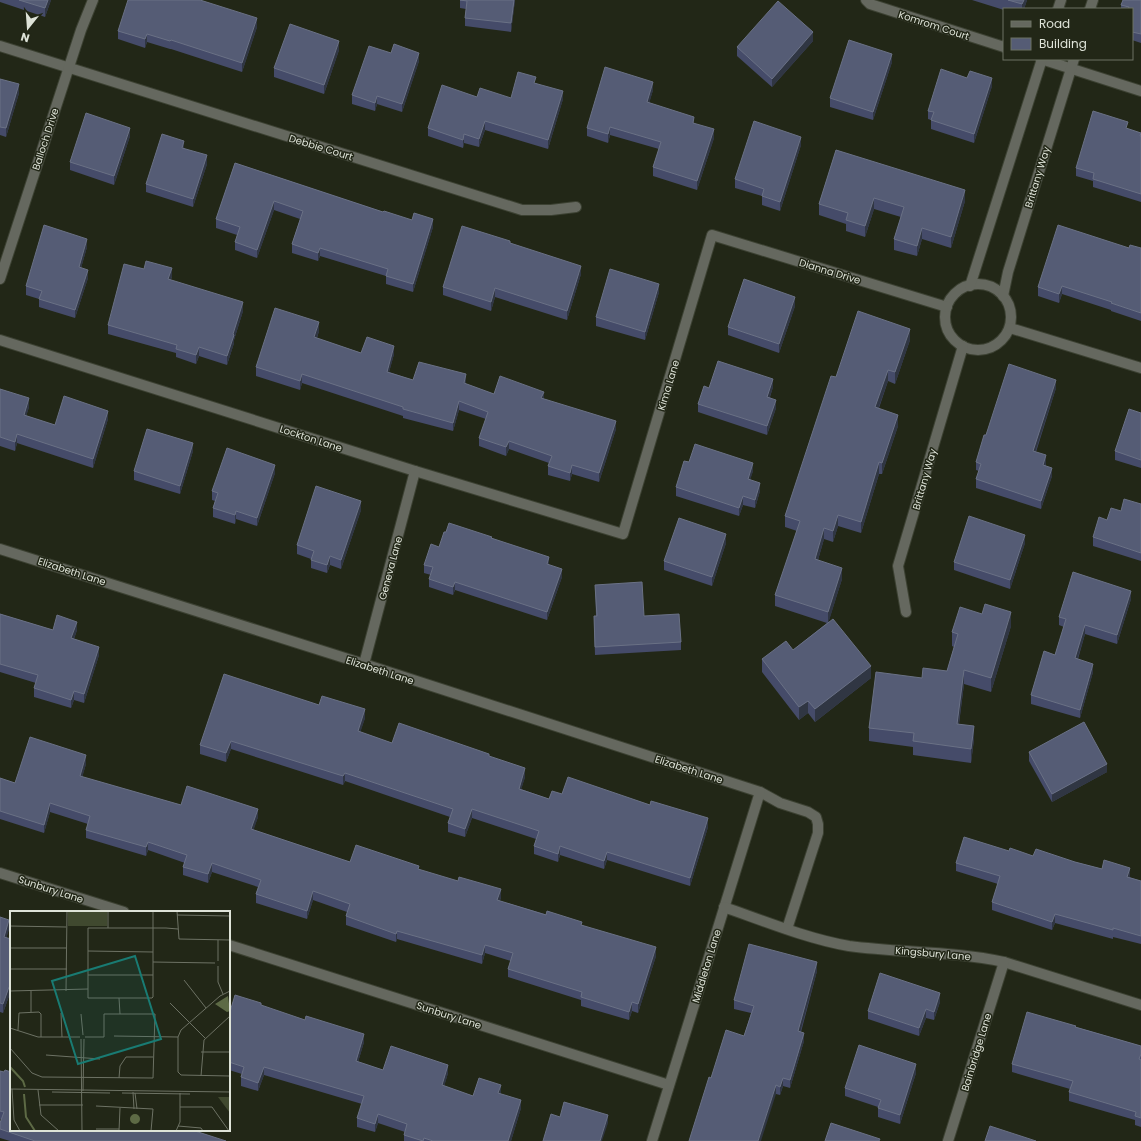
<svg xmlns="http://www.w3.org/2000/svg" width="1141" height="1141" viewBox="0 0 1141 1141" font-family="Poppins,sans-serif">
<rect width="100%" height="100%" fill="#222717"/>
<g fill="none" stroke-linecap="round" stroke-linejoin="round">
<defs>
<polyline id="lane" points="760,792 780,803 808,812 816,817 818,824 818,833 787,929"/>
<g id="street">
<polyline points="866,0 870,4 1004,47"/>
<polyline points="1058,9 1061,0"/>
<polyline points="1090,9 1093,0"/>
<polyline points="0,46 522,210 551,210 576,207"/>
<polyline points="1041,59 1141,91"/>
<polyline points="0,279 81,30 93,0"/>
<circle cx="978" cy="317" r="33"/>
<polyline points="970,286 1042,59"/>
<polyline points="1003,296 1008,272 1074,59"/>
<polyline points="1010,328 1141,368"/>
<polyline points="0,340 415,471 623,534 712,235 947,307"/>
<polyline points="0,549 364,664 760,792 652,1141"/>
<polyline points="906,612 898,566 963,346"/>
<polyline points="364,664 415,471"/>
<polyline points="0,873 124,912"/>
<path d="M 724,907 C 764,921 808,939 849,946 C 901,953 953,951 1004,962 L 1141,1005"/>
<polyline points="229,945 669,1085"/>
<polyline points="948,1141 1004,962"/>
</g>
</defs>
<use href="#lane" stroke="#3c4132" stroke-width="12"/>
<use href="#street" stroke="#3c4132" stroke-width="12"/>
<use href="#lane" stroke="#65685f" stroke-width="10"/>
<use href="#street" stroke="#65685f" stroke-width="10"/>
</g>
<g fill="#454b69">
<polygon points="0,0 51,0 45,17 0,2"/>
<polygon points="460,0 515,0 511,32 465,26 465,18 466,9 460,8"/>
<polygon points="972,0 1027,0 1024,9 1004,9 1004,10"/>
<polygon points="1141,0 1141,43 1132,40 1132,9 1121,9 1121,5"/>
<polygon points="257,27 242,72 171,49 170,49 147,42 145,48 118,39 118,31"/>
<polygon points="813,41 772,87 737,56 737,47"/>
<polygon points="339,50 324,94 274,77 274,68"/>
<polygon points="391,53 419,61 402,112 377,104 375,111 352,104 352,95"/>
<polygon points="892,62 873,120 830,107 830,98"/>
<polygon points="0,79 19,93 6,137 0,135"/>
<polygon points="536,83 563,99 548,149 485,130 479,147 464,143 463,148 428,136 428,128 477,97 511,98"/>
<polygon points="992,86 974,143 931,129 931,120 928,119 928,111"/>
<polygon points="653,90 649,103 694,123 714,138 697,190 653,176 653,167 659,149 610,135 608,143 587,136 587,128"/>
<polygon points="1128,129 1141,133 1141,202 1093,187 1093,181 1076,176 1076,168"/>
<polygon points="130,136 114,185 70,170 70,162"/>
<polygon points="801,145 780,211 762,205 762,196 735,188 735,179"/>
<polygon points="184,148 207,164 193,207 146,192 146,184"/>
<polygon points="836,150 965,201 951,248 922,239 917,256 894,250 894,239 901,217 874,209 865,237 846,231 846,224 819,215 819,204"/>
<polygon points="235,163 383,212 433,227 413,292 386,284 386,276 320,256 318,261 292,253 292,244 300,219 274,210 257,258 235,250 235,242 237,235 216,228 216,219"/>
<polygon points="510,243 581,274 567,320 495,297 491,311 443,295 443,287"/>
<polygon points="87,247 81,268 88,278 75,318 39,307 39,299 26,295 26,286"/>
<polygon points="1129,248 1141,248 1141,321 1111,311 1111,310 1062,294 1059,303 1038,296 1038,287"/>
<polygon points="172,276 171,280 243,311 234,340 234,343 227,365 199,356 196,364 176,357 176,353 108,334 108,325"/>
<polygon points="659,292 645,340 596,326 596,317"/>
<polygon points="795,306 779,353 728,335 728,327"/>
<polygon points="319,331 317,338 361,353 394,354 389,372 413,380 466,383 466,384 494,394 544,399 616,429 599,482 572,474 570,481 548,475 548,466 549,463 509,449 506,456 479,446 479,438 486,419 459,410 453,431 403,418 403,416 302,383 300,390 256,376 256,367"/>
<polygon points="910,340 895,384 888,381 879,408 898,426 882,474 879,474 861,533 838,526 833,542 824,539 818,560 842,579 828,623 871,678 815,722 808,713 799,720 762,672 762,659 793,650 827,623 775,606 775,595 797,531 785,527 785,516 836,377"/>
<polygon points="773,387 770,397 776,408 767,435 698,412 698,404 709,388"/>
<polygon points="1056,388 1036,452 1046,464 1046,466 1052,476 1041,509 976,488 976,479 979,471 976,470 976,462 986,435"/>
<polygon points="0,389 29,407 26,416 55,425 108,419 93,468 17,443 15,451 0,446"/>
<polygon points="1141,413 1141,468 1115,460 1115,451"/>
<polygon points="193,451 180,494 134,480 134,471"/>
<polygon points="689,462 753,471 750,479 760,491 755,508 743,505 739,516 676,496 676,487"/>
<polygon points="275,473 257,526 236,519 235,524 213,517 213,508 215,501 212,500 212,491"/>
<polygon points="1141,504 1141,561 1093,546 1093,537 1107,520 1121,511"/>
<polygon points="361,510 341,569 330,565 327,573 311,568 311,559 297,554 297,545"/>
<polygon points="492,538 549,565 562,577 547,620 455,590 453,595 429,587 429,579 431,575 424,573 424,565 439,547"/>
<polygon points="726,543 712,586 664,570 664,561"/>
<polygon points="1025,543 1010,589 954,570 954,562"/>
<polygon points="595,585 644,616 681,642 681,650 595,655 594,625 594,616 596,616"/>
<polygon points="1131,599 1117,644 1085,634 1078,659 1093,672 1080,718 1031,704 1031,695 1055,655 1064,627 1059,625 1059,617"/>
<polygon points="0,614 53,630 77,630 74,639 99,655 84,703 74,700 71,708 34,697 34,688 36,683 0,672"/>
<polygon points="1011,626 991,692 964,684 959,724 974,739 971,763 913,755 913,747 869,741 869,728 922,678 947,671 954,647 952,646 952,632"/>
<polygon points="319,705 365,718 360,732 392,743 489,756 525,777 521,789 549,799 562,794 708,827 690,886 607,860 604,869 560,855 558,862 534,854 534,846 536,839 472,818 465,837 448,832 448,823 450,817 345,781 343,785 231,749 226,762 200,754 200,745"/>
<polygon points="1029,752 1107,772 1052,802 1029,761"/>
<polygon points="86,764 82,777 181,805 258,817 253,830 350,862 419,870 501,897 500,901 582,925 656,956 638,1013 632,1011 629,1020 581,1006 581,1000 508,977 508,969 511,961 485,953 482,964 397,939 396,942 346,925 346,916 347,912 313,900 307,919 256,903 256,894 258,887 212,872 208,883 183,875 183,867 185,863 148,850 146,856 86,838 86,830 88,824 50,812 44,833 0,819 0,778 15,783"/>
<polygon points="1009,851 1033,856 1075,862 1130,876 1129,877 1141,881 1141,944 1113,937 1113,939 1055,923 1052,930 992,910 992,902 998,884 956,871 956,863"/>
<polygon points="0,917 9,929 6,938 11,939 11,997 9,996 3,1013 0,1012"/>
<polygon points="817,971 801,1032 804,1041 790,1088 783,1086 780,1095 711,1078 744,1036 751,1013 734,1009 734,1000"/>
<polygon points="940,1002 934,1020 926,1018 919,1036 868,1019 868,1011"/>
<polygon points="261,1006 364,1042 358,1062 383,1070 448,1073 444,1086 473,1096 501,1094 521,1108 511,1141 404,1141 404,1135 405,1132 378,1123 375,1132 357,1127 357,1118 362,1104 264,1075 258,1091 241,1086 241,1077 242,1074 229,1070 229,1015"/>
<polygon points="1076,1027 1141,1046 1141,1127 1135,1125 1135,1120 1069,1101 1069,1092 1070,1089 1012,1072 1012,1064"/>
<polygon points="0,1071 11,1130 226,1141 10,1141 0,1138 0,1123 1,1120 0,1119"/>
<polygon points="916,1073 900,1124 878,1117 878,1107 845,1096 845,1088"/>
</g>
<g fill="#303643">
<polygon points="48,0 51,0 45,17 45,8"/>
<polygon points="514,0 515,0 511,32 511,23"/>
<polygon points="1024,0 1027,0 1024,9 1022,9 1022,4"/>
<polygon points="257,18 257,27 242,72 242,63"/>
<polygon points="813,32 813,41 772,87 772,79"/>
<polygon points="147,34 147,42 145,48 145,39"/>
<polygon points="339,41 339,50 324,94 324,85"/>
<polygon points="419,53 419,61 402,112 402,104"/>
<polygon points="892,54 892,62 873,120 873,112"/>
<polygon points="992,78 992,86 974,143 974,134"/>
<polygon points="653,82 653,90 647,111 647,102"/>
<polygon points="19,84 19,93 6,137 6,128"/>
<polygon points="563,91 563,99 548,149 548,140"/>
<polygon points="377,96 377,104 375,111 375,103"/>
<polygon points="485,121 485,130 479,147 479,139"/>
<polygon points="610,127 610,135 608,143 608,134"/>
<polygon points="130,128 130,136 114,185 114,176"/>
<polygon points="714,129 714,138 697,190 697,181"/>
<polygon points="464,134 464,143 463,148 463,140"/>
<polygon points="801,137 801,145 780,211 780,202"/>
<polygon points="184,141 184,150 182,148"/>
<polygon points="207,155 207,164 193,207 193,199"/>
<polygon points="965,190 965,201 951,248 951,237"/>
<polygon points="874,198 874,209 865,237 865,226"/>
<polygon points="274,201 274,210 257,258 257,250"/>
<polygon points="433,219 433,227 413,292 413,284"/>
<polygon points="922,228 922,239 917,256 917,246"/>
<polygon points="87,239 87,247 79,275 79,267"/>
<polygon points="320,248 320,256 318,261 318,253"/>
<polygon points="581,266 581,274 567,320 567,311"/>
<polygon points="172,268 172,276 168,287 168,279"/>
<polygon points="88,270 88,278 75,318 75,310"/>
<polygon points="659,284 659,292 645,340 645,332"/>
<polygon points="1062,286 1062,294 1059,303 1059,294"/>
<polygon points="495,288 495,297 491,311 491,302"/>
<polygon points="795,297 795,306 779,353 779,344"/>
<polygon points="243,302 243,311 234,340 234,343 227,365 227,356 233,334"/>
<polygon points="319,322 319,331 314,346 314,337"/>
<polygon points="910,329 910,340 895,384 895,372"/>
<polygon points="394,346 394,354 387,380 387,372"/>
<polygon points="199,347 199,356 196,364 196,355"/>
<polygon points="888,370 888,381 875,418 875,407"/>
<polygon points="302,374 302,383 300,390 300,381"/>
<polygon points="466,374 466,383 464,392 464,383"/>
<polygon points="773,379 773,387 767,405 767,397"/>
<polygon points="1056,380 1056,388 1033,459 1033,451"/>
<polygon points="544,392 544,400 541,398"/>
<polygon points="29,398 29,407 24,423 24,415"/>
<polygon points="776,400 776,408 767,435 767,426"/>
<polygon points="459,401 459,410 453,431 453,423"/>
<polygon points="108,411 108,419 93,468 93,459"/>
<polygon points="898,415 898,426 882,474 882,463"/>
<polygon points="616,421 616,429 599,482 599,473"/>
<polygon points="17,434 17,443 15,451 15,442"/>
<polygon points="509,441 509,449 506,456 506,447"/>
<polygon points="193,443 193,451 180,494 180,486"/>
<polygon points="1046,455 1046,464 1043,473 1043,465"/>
<polygon points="879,462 879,474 861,533 861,522"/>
<polygon points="753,463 753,471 748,487 748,479"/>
<polygon points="275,465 275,473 257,526 257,518"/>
<polygon points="572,465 572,474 570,481 570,473"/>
<polygon points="1052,468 1052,476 1041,509 1041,501"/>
<polygon points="760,483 760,491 755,508 755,500"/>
<polygon points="743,496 743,505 739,516 739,508"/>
<polygon points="361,501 361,510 341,569 341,560"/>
<polygon points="236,511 236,519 235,524 235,515"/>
<polygon points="838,515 838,526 833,542 833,531"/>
<polygon points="824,528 824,539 815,570 815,559"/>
<polygon points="726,534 726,543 712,586 712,577"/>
<polygon points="1025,535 1025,543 1010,589 1010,580"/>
<polygon points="330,556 330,565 327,573 327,565"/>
<polygon points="549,557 549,566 547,564"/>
<polygon points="842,568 842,579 828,624 828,612"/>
<polygon points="562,569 562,577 547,620 547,612"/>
<polygon points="455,582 455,590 453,595 453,587"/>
<polygon points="1131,591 1131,599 1117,644 1117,635"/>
<polygon points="1011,612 1011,626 991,692 991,678"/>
<polygon points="77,622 77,630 71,647 71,638"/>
<polygon points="1085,625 1085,634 1075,667 1075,658"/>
<polygon points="99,647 99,655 84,703 84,694"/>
<polygon points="1093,664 1093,672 1080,718 1080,710"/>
<polygon points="871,666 871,678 815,722 815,709"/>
<polygon points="964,670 964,684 957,737 957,724"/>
<polygon points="74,691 74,700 71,708 71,700"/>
<polygon points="808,701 808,713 799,720 799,707"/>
<polygon points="365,709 365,718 358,740 358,731"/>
<polygon points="974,726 974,739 971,763 971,749"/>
<polygon points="231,741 231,749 226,762 226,753"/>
<polygon points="86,755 86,764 80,785 80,776"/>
<polygon points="1107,764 1107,772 1052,802 1052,794"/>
<polygon points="525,768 525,777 519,797 519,789"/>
<polygon points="345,773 345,781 343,785 343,776"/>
<polygon points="50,803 50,812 44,833 44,825"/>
<polygon points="258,809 258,817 251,838 251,829"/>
<polygon points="472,809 472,818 465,837 465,829"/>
<polygon points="708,818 708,827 690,886 690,878"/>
<polygon points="148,842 148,850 146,856 146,847"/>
<polygon points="560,846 560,855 558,862 558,854"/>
<polygon points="607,852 607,860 604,869 604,861"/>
<polygon points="212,863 212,872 208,883 208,874"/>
<polygon points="1130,868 1130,876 1127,885 1127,877"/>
<polygon points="501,889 501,897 497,909 497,900"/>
<polygon points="313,891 313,900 307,919 307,911"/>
<polygon points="1055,914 1055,923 1052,930 1052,922"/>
<polygon points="9,920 9,929 4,946 4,937"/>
<polygon points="397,931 397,939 396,942 396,934"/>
<polygon points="485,945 485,953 482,964 482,955"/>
<polygon points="656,947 656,956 638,1013 638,1004"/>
<polygon points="817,962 817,971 798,1040 798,1031"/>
<polygon points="9,987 9,996 3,1013 3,1004"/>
<polygon points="940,993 940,1002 934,1020 934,1012"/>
<polygon points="632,1002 632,1011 629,1020 629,1012"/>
<polygon points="926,1009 926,1018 919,1036 919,1028"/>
<polygon points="804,1033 804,1041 790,1088 790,1080"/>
<polygon points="364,1034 364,1042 356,1069 356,1061"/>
<polygon points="916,1064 916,1073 900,1124 900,1115"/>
<polygon points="448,1065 448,1073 442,1094 442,1085"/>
<polygon points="264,1067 264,1075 258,1091 258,1083"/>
<polygon points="783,1078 783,1086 780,1095 780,1087"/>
<polygon points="501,1085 501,1093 498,1101 498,1093"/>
<polygon points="776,1085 776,1094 761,1141 758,1141"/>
<polygon points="521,1100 521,1108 511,1141 508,1141"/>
<polygon points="378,1114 378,1123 375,1132 375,1124"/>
<polygon points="608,1115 608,1123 602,1141 600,1141"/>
</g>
<g fill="#555c75" stroke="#6a7185">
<polygon points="19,0 48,0 45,8"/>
<polygon points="128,0 200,0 257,18 242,63 171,40 170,41 147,34 145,39 118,31"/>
<polygon points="460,0 514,0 511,23 465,18 467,1"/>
<polygon points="1008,0 1024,0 1022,4"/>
<polygon points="1123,0 1141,0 1141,34 1132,32 1132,9 1128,9 1129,7 1121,5"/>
<polygon points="778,1 813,32 772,79 737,47"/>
<polygon points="290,24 339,41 324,85 274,68"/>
<polygon points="849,40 892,54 873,112 830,98"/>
<polygon points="394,44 419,53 402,104 377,96 375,103 352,95 369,46 391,53"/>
<polygon points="605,67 653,82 647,102 694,117 693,123 714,129 697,181 653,167 661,142 610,127 608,134 587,128"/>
<polygon points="941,69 967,78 970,71 992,78 974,134 931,120 934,112 928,111"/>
<polygon points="518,72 536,77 534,83 563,91 548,140 485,121 479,139 464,134 463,140 428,128 442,85 477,97 480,88 511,98"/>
<polygon points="0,79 19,84 6,128 0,127"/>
<polygon points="1093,111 1128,122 1126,128 1141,133 1140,136 1141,136 1141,194 1093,179 1094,173 1076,168"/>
<polygon points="86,113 130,128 114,176 70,162"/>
<polygon points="754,121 801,137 780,202 762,196 764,189 735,179"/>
<polygon points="162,134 184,141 182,148 207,155 193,199 146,184"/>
<polygon points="836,150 965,190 951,237 922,228 917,246 894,239 904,207 874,198 865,226 846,220 848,213 819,204"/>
<polygon points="235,163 383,212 384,211 412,220 414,213 433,219 413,284 386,276 388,269 320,248 318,253 292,244 303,211 274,201 257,250 235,242 240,227 216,219"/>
<polygon points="44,225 87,239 79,267 88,270 75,310 39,299 42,291 26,286"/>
<polygon points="1058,225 1129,248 1130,245 1141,248 1141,313 1111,303 1112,302 1062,286 1059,294 1038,287"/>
<polygon points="462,226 510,241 510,243 581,266 567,311 495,288 491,302 443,287"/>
<polygon points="146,261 172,268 168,279 243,302 233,334 234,335 227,356 199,347 196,355 176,349 177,345 108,325 124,264 144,269"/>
<polygon points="610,269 659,284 645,332 596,317"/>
<polygon points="744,279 795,297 779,344 728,327"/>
<polygon points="275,308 319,322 314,337 361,353 367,337 394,346 387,372 413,380 419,362 466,374 464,383 494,394 500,376 544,392 541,398 616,421 599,473 572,465 570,473 548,466 552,456 509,441 506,447 479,438 488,412 459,401 453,423 403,409 403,407 302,374 300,381 256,367"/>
<polygon points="858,311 910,329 895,372 888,370 875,407 898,415 882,463 879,462 861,522 838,515 833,531 824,528 815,559 842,568 828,612 775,595 800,521 785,516 831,376 836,377"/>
<polygon points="718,361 773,379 767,397 776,400 767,426 698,404 704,386 709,388"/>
<polygon points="1009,364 1056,380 1033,451 1046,455 1043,465 1052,468 1041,501 976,479 981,464 976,462 984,435 986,435"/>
<polygon points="0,389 29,398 24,415 55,425 64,396 108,411 93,459 17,434 15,442 0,437"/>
<polygon points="1129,409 1141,413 1141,460 1115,451"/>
<polygon points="147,429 193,443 180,486 134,471"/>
<polygon points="695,444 753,463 748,479 760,483 755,500 743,496 739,508 676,487 684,461 689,462"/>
<polygon points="227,448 275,465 257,518 236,511 235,515 213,508 218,493 212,491"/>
<polygon points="316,486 361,501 341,560 330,556 327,565 311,560 314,551 297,545"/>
<polygon points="1124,499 1141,504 1141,553 1093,537 1099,517 1107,520 1111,508 1121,511"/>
<polygon points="969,516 1025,535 1010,580 954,562"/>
<polygon points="679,518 726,534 712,577 664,561"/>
<polygon points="449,523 492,537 491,538 549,557 547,564 562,569 547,612 455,582 453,587 429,579 433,567 424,565 431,544 439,547 444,532 446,532"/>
<polygon points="1073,572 1131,591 1117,635 1085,625 1075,658 1093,664 1080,710 1031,695 1044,651 1055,655 1066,619 1059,617"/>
<polygon points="642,582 644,616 679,614 681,642 595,647 594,616 597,616 595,585"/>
<polygon points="985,604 1011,612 991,678 964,670 957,724 974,726 971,749 913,741 914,733 869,728 876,672 922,678 923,668 947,671 958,634 952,632 960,607 982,614"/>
<polygon points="0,614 53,630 57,615 77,622 71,638 99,647 84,694 74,691 71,700 34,688 38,675 0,664"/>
<polygon points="833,619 871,666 815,709 808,701 799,707 762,659 786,641 793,650"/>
<polygon points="224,674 319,705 322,696 365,709 358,731 392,743 399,723 489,754 489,756 525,768 519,789 549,799 552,791 562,794 568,777 650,805 651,801 708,818 690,878 607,852 604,861 560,846 558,854 534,846 539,831 472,809 465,829 448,823 453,809 345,773 343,776 231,741 226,753 200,745"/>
<polygon points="1084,722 1107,764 1052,794 1029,752"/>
<polygon points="30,737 86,755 80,776 181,805 187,786 258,809 251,829 350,862 356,845 419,866 418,869 458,881 459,877 501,889 497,900 546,915 547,911 582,922 581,925 656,947 638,1004 632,1002 629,1012 581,997 582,992 508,969 513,953 485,945 482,955 397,931 396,934 346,916 350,904 313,891 307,911 256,894 261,880 212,863 208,874 183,867 187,855 148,842 146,847 86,830 90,816 50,803 44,825 0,811 0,778 15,783"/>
<polygon points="964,837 1009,851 1010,848 1033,856 1036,849 1075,862 1102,869 1104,860 1130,868 1127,877 1141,881 1141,936 1113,928 1113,930 1055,914 1052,922 992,902 1000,876 956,863"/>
<polygon points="0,917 9,920 4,937 11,939 11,988 9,987 3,1004 0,1003"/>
<polygon points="749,944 817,962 798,1031 804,1033 790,1080 783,1078 780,1087 776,1085 758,1141 689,1141 709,1077 711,1078 726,1030 744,1036 754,1006 734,1000"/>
<polygon points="880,973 940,993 934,1012 926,1009 919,1028 868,1011"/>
<polygon points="235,995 261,1003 261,1005 305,1020 306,1016 364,1034 356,1061 383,1070 391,1046 448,1065 442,1085 473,1096 479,1078 501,1085 498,1093 521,1100 508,1141 433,1141 424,1138 423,1141 404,1135 407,1124 378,1114 375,1124 357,1118 364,1096 264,1067 258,1083 241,1077 244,1067 229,1062 229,1015"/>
<polygon points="1027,1012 1076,1026 1075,1027 1141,1046 1141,1054 1139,1059 1141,1060 1141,1118 1135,1116 1136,1112 1069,1092 1073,1081 1012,1064"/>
<polygon points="859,1045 916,1064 900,1115 878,1108 881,1100 845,1088"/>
<polygon points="5,1070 11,1072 11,1130 192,1130 226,1141 35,1141 0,1129 0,1123 4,1112 0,1111 0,1071 4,1072"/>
<polygon points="564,1102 608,1115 600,1141 543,1141 551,1114 560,1117"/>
<polygon points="831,1123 880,1139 879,1141 825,1141"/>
<polygon points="990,1126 1036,1141 985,1141"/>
</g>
<g text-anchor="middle" stroke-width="3" stroke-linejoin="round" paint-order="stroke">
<g font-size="10" fill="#dee3d8" stroke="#222717">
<text transform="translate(934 25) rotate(18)" y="4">Komrom Court</text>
<text transform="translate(45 139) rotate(-72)" y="4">Balloch Drive</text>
<text transform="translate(321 147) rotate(17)" y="4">Debbie Court</text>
<text transform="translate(1037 177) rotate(-73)" y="4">Brittany Way</text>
<text transform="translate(830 271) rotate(17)" y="4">Dianna Drive</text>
<text transform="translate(668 385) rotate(-73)" y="4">Kima Lane</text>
<text transform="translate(311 438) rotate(18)" y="4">Lockton Lane</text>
<text transform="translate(924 479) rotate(-74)" y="4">Brittany Way</text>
<text transform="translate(390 568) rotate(-75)" y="4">Geneva Lane</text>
<text transform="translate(72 571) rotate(18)" y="4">Elizabeth Lane</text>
<text transform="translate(380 670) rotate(18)" y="4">Elizabeth Lane</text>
<text transform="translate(689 769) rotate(18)" y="4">Elizabeth Lane</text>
<text transform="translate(51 889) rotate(18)" y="4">Sunbury Lane</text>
<text transform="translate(933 953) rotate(5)" y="4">Kingsbury Lane</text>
<text transform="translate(706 966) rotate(-73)" y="4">Middleton Lane</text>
<text transform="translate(449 1015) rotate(18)" y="4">Sunbury Lane</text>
<text transform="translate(976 1052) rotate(-73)" y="4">Bainbridge Lane</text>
</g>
</g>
<g transform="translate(10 911)">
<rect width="220" height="220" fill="#222717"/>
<path d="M 58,0 L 97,0 L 97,15 L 58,15 ZM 208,186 L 220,186 L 220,202 Z" fill="#40492f"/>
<path d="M 218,85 L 220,100 L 217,101 L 205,93 ZM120 208a5 5 0 1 1 10 0a5 5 0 1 1-10 0Z" fill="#5d6a45"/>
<path fill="none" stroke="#5d6a45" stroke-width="2" d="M 0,156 L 13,170 L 15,176M 14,183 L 16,206 L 25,220"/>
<path fill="none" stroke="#6d7264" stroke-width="1" d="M 143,0 L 143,86 L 142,87 L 78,87 L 78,17 L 156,17 L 168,18M 167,0 L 169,28 L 220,29M 167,4 L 220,5M 0,15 L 56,16M 98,17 L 98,0M 0,37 L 56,37M 78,40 L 143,41M 208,50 L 208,29M 143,51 L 205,52M 208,55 L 208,71 L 213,83M 0,58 L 57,58M 78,64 L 143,64M 174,69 L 196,97M 0,80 L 78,78M 56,80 L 57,0M 220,80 L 210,85 L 171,119 L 168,126 L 168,161 L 171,164 L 220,165M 109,87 L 110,103M 160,92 L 195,127M 21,101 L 21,80M 51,102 L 52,126M 71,103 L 73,124M 0,117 L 28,126 L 70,126M 8,119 L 9,102 L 29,101 L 31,103 L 31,126M 104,125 L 168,126M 71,128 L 72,220M 0,137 L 22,162 L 32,166 L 143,167 L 145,103 L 94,103 L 94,126 L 75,126M 191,141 L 220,141M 36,144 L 90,148M 191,165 L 194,129 L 220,105M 109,167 L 110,155 L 116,146 L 143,146M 0,178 L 220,181M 2,178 L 4,209 L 10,220M 28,179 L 31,204 L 49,220M 73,180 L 74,128M 42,181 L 100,182M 123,181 L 124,198M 112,182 L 180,183M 125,182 L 127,198M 29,194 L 73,194M 86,195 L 143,198 L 141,220M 170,196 L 202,196 L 219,220M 168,215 L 191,217 L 193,220M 86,218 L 109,218M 109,220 L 110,197M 166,220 L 170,211 L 170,182"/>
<path fill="#197b73" fill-opacity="0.15" stroke="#197b73" stroke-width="2" d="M 125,45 L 151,128 L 68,153 L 42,70 Z"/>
<rect width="220" height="220" fill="none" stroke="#dee3d8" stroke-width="2"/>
</g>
<rect x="1003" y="8" width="130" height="52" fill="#222717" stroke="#6d7264"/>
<rect x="1011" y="21" width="20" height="6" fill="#65685f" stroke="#6d7264"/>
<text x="1039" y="28" font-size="12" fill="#dee3d8">Road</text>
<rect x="1011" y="38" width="20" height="12" fill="#555c75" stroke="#6d7264"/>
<text x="1039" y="48" font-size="12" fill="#dee3d8">Building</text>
<g transform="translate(28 28) rotate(197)" stroke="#222717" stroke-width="3" paint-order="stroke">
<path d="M0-3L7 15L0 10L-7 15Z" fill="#dee3d8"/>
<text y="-6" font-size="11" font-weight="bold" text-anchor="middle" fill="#dee3d8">N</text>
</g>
</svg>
